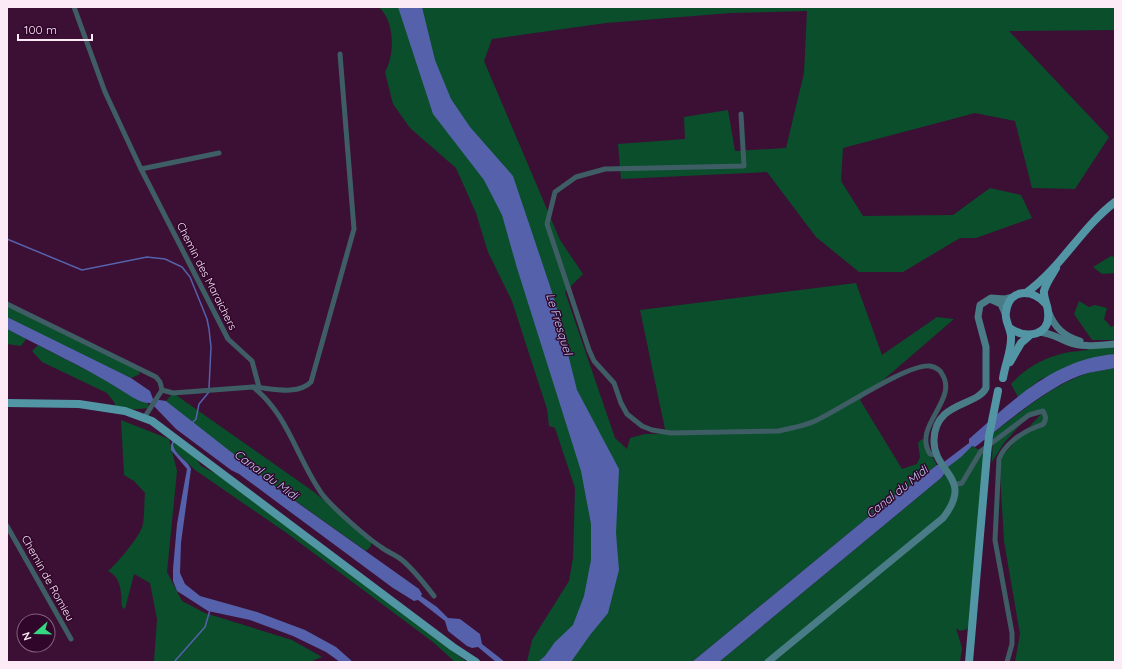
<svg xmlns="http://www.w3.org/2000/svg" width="1122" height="669" viewBox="0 0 1122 669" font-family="Quicksand,sans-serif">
<rect width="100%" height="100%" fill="#3b1034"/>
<g fill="#0b4e2b">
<path d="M 379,7 L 1115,7 L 1115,30 L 1009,31 L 1109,137 L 1075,189 L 1032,188 L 1015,121 L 975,113 L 843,148 L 841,181 L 863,216 L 953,215 L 990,188 L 1021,195 L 1032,218 L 976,238 L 960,238 L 903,272 L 859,272 L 816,237 L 767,172 L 621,179 L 618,144 L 685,139 L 684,117 L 728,110 L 735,151 L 786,148 L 804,73 L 807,11 L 731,13 L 606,23 L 492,39 L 484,61 L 560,240 L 583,274 L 565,292 L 615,438 L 627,449 L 630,438 L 645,434 L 666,434 L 640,310 L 856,283 L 882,355 L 937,317 L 954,319 L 860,400 L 902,469 L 917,464 L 920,457 L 918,443 L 922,439 L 927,441 L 927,448 L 937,465 L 910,486 L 895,495 L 692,662 L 527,662 L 532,640 L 569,581 L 573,558 L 575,488 L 555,428 L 549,426 L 547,409 L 512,301 L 488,252 L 476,213 L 456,168 L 410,128 L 393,104 L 385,72 C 395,54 395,22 379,7 Z"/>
<polygon points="1111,256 1115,257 1115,273 1102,274 1093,267"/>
<polygon points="1079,301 1089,307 1095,305 1107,308 1104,319 1111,327 1115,325 1115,340 1092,340 1074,314"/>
<polygon points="7,304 137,368 140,374 131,378 21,325 7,317"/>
<polygon points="7,329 26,339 21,346 7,344"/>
<path d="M 1103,344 L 1115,344 L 1115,354 L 1041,379 L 1018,397 L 1011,384 C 1026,367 1047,356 1070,352 C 1082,351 1092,350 1103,344 Z"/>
<polygon points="38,345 104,379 131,396 148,403 149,408 117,411 114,402 107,393 42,362 32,351"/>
<path d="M 1115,368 L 1115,662 L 1015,662 L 1020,634 L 1004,541 L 1000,472 L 1002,456 L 1044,411 L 1029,415 L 1004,443 L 992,462 L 993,433 C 1021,412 1051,386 1085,374 C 1094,371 1105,370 1115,368 Z"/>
<path d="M 173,393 L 314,492 L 371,539 L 371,546 L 366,551 C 298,503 230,455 166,401 Z"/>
<path d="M 121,420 L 169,439 L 177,471 L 167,572 L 182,601 L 205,613 L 292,640 L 322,657 L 310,662 L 154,662 L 157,619 L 150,583 L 134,574 L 125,609 L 122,607 C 121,593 122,578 108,571 C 117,564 136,540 141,530 C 145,523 144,502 145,493 L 134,481 L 124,475 Z"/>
<polygon points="175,442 194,455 201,466 222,477 467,662 455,662 433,642 288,534 195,470 173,449 173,444"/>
<polygon points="972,446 987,454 972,619 967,629 960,631 956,628 962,648 960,662 719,662 941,478 944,475 946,468"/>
</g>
<g fill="#5561ab">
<polygon points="398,7 422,7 435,60 451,99 470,127 513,176 554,298 577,390 619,469 616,533 619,570 608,613 590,635 571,662 538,662 545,656 555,642 573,625 584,596 591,560 591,524 581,471 517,268 502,215 484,180 433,114"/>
<path d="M 7,317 L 131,378 L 150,391 L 153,399 L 166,401 L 281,491 L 419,589 L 422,594 L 421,596 L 437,607 L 448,618 L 460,619 L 480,634 L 482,644 L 505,662 L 496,662 L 478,647 L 472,648 L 467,646 L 448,631 L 445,621 L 418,600 L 414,601 L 393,588 L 239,474 L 231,470 L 176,429 L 151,403 C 141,404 129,395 121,390 C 84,367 45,349 7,329 Z"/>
<path d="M 1115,354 L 1115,368 C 1106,370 1097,371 1088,373 C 1051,383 1005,424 975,447 L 972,446 L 961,457 L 944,470 L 945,473 L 941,478 L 719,662 L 692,662 L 895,495 L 910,486 L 937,465 L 940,465 L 969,443 L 969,439 C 1013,400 1054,359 1115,354 Z"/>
<path d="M 173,440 L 175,442 L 173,444 C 174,455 188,460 191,469 L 181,543 L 180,573 L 185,584 L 200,596 L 257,612 L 305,630 L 336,647 L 353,662 L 340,662 L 326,652 L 293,636 L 250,620 L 208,611 L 177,591 L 173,581 L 173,569 L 177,524 L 187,469 L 171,450 L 171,445 Z"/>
</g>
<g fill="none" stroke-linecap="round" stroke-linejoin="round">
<g stroke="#5561ab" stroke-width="1.5">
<polyline points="7,239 82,270 147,257 165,259 182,267 190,277 207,319 209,329 211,347 209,388"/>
<polyline points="192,423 196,419 199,404 209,392"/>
<polyline points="174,662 205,627 210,610"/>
</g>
<g stroke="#3e5d64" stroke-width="5">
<polyline points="74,7 105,92 140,167 228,339 252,361 259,387"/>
<path d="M 741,114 L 744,166 L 605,169 L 576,177 L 555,192 L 547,224 L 589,350 L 594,361 L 614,383 L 621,403 L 627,414 L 642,426 L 652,430 L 671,433 L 779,431 C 791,428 804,426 815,421 C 838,411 908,363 930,366 C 935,367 940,370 942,374 C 959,400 912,426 930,454 L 937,455"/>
<polyline points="141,169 219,153"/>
<polyline points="7,304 156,377 160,382 162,390 144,418"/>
<path d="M 253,387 C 271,388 297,396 311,382 L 354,229 L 340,54"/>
<path d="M 162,390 L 173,393 L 253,387 C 288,414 297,459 322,494 C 332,507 367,538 381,547 C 387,552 396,555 402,560 C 414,570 424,583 434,596"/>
<path d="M 954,485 L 962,483 L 981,451 L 1029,415 L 1043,411 C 1045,415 1047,418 1044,423 C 1042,426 1040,425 1036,427 C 1022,432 1004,445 999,459 L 995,540 L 1012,633 L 1012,644 L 1007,662"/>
<polyline points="7,526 71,639"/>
</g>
<g stroke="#4a7c88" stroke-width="7">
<polyline points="992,300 1001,304 1005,313"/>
<path d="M 1049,313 C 1055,328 1064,336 1080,341"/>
<path d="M 1039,332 C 1051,333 1058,338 1068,342 C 1082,348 1100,345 1115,344"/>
<path d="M 768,662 L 943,518 C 975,477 933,473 934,440 C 935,401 976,407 986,388 L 986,347 L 978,317 L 980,305 L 991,298 L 1005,299 L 1013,297"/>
</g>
<g stroke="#5295a4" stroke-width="8">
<path d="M 1026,293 C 1061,268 1081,228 1115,202"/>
<path d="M 1011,329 C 1027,339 1051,336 1048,312 C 1048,305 1043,298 1044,291 C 1046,283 1052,275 1056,268"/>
<polyline points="1010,362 1021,343 1029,336"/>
<path d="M 1003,378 C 1005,365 1011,352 1011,339 C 1012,329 1004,321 1006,312 C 1009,288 1032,289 1045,303"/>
<polyline points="7,403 79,404 125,411 152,421 453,647 476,662"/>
<polyline points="969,662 987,454"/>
</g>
<polyline stroke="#5295a4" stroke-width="8" points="987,454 989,436 998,391"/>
</g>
<g text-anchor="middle" stroke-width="3" stroke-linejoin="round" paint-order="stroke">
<g font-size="11" fill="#fceaf7" stroke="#30062a">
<text transform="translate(207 276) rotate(63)" y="4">Chemin des Maraichers</text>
<text transform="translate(48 578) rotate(61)" y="4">Chemin de Romieu</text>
</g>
<g font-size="12" font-style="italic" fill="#c2ccf6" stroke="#30062a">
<text transform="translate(559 324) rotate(73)" y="4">Le Fresquel</text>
<text transform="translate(266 475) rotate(36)" y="4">Canal du Midi</text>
<text transform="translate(897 492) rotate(-39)" y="4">Canal du Midi</text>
</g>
</g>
<rect width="1122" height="669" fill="none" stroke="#fceaf7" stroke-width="16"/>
<g transform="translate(36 633) rotate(250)"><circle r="19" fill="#30062a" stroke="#82617c"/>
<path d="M0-3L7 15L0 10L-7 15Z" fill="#34d881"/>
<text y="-6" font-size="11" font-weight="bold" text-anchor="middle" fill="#fceaf7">N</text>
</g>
<path d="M18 34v6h74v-6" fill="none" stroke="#fceaf7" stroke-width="2"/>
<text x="24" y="34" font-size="12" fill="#fceaf7" stroke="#30062a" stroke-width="3" paint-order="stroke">100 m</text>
</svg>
